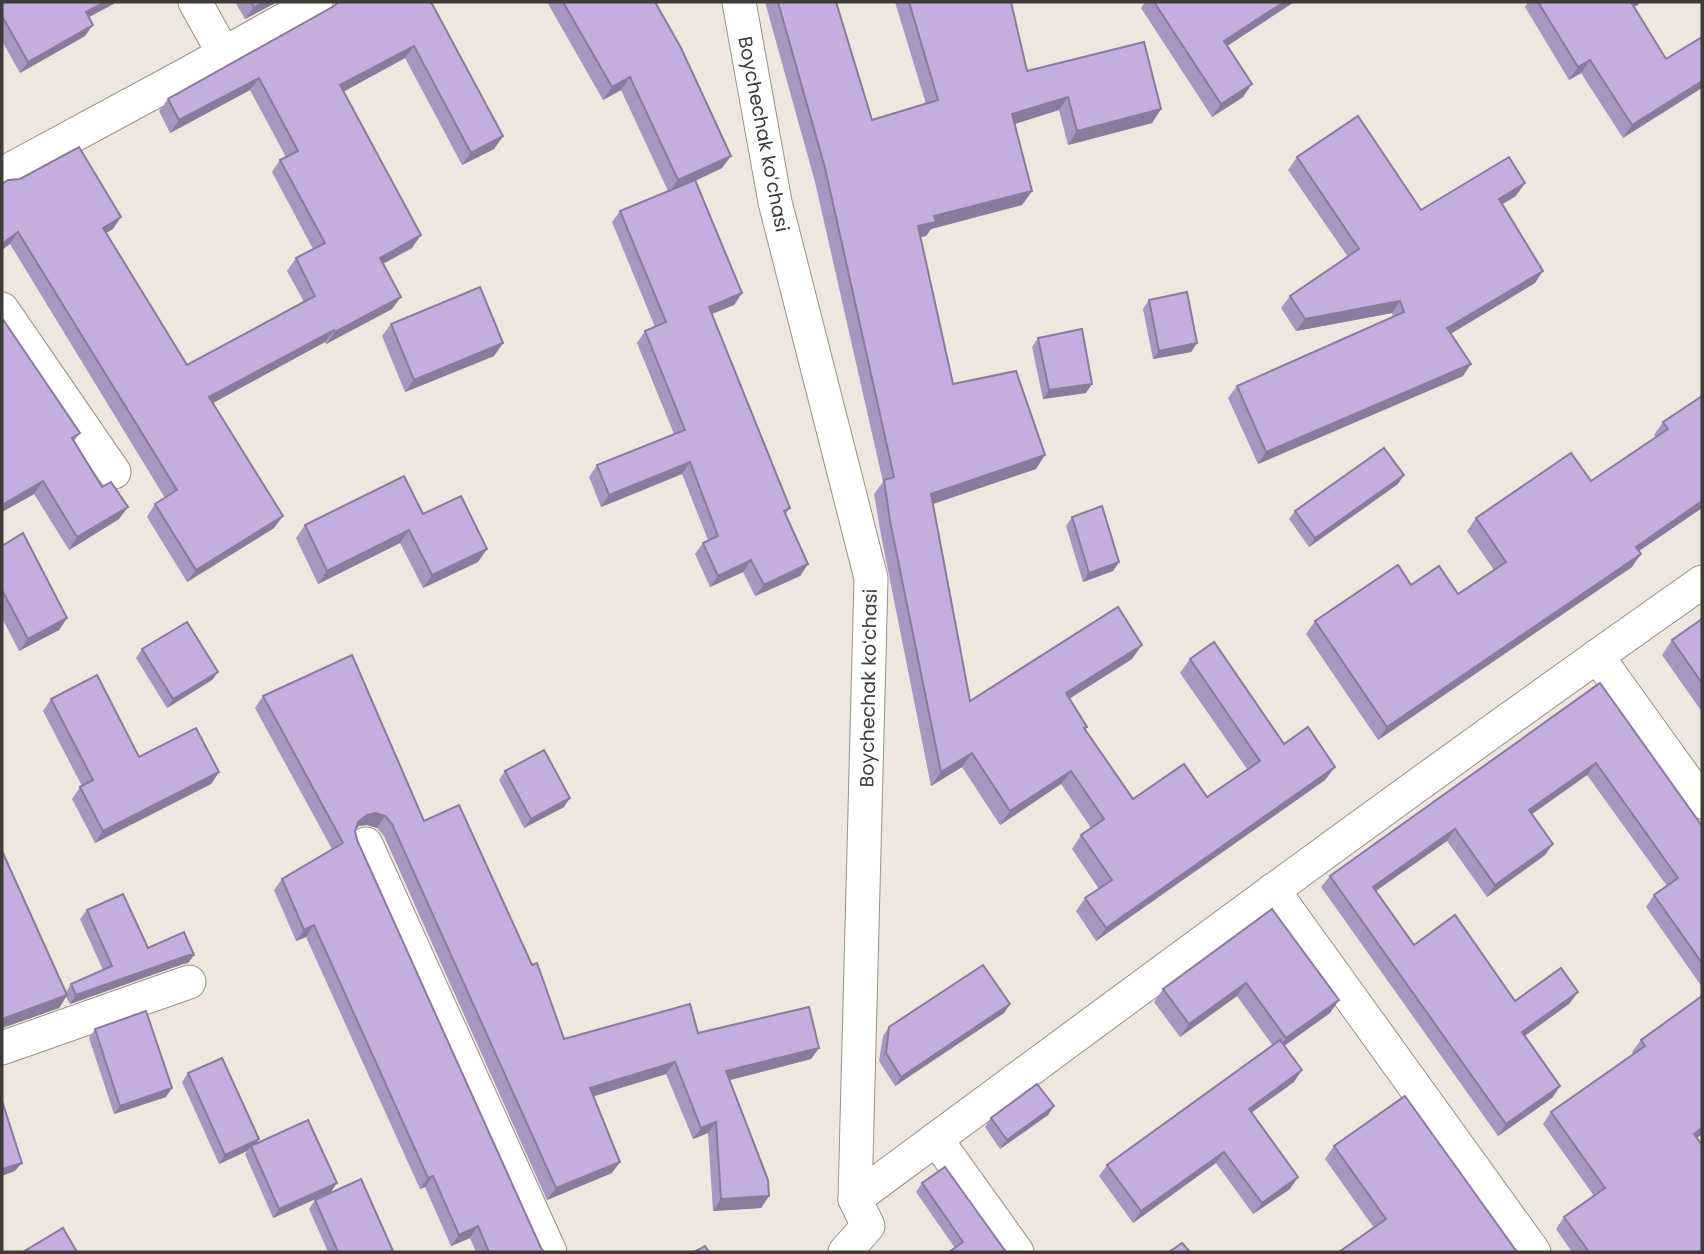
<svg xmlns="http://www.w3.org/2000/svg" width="1704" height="1254" viewBox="0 0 1704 1254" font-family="Poppins,sans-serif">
<rect width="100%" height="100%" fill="#ede7df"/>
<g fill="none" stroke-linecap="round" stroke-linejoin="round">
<defs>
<g id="street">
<polyline points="195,2 224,54"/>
<polyline points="739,2 775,202 871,578 855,1199 868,1226 845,1252"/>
<polyline points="2,174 189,73 316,2"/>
<polyline points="2,309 114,472"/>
<polyline points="1597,656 1702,802"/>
<polyline points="366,844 550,1252"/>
<polyline points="1273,890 1534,1252"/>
<polyline points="2,1048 189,982"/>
<polyline points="936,1139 1017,1252"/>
<path d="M 855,1199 C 1136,991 1416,783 1702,582"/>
</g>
</defs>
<use href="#street" stroke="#96928a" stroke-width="35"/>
<use href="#street" stroke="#fff" stroke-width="33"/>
</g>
<g fill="#a996c0">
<polygon points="2,2 117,2 89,17 85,36 20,73 2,41"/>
<polygon points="235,2 277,2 245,19"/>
<polygon points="337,2 431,2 503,136 494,149 462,165 405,58 344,91 412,248 383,264 392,309 326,344 325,342 213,403 274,528 187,582 147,517 155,504 165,498 10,244 2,184 113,229 106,233 187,365 304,302 287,271 296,258 313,249 272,172 280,160 286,157 250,90 170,133 159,111 168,99 334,6"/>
<polygon points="547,2 655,2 722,168 695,181 742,293 734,305 712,314 790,508 785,515 808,564 800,576 755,596 743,572 710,587 695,554 703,543 708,540 682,474 601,507 589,477 597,465 674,434 637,343 645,331 655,327 612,222 620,211 668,191 621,90 603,100"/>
<polygon points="765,2 836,2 872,120 926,104 895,2 1011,2 1027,71 1161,109 1152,123 1068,145 1059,110 1014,124 1032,191 1022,205 931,229 926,236 920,237 953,384 1036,469 933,504 970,701 1132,659 1069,699 1087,727 1085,730 1133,799 1207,797 1247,769 1180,673 1190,659 1325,780 1096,941 1076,911 1085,898 1099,889 1072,849 1081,835 1091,828 1061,784 1000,825 962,767 931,786 881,535 874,494 883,482 815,182"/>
<polygon points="1145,2 1294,2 1227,46 1243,97 1212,117 1141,8"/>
<polygon points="1528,2 1640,2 1634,7 1666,59 1702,37 1623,138 1581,73 1569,80 1525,7"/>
<polygon points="1297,157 1421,210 1516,196 1502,204 1535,283 1451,333 1463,376 1258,464 1228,398 1237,386 1393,317 1392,313 1296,331 1281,308 1290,296 1348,257 1288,170"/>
<polygon points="1149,300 1197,343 1191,352 1153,359 1143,309"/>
<polygon points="2,318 80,433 74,441 119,519 69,550 34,494 2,512"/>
<polygon points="391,324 503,343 494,356 405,392 382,336"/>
<polygon points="1038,338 1086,393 1043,399 1032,347"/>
<polygon points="1702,396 1702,508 1639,551 1632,567 1378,740 1306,634 1315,621 1411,585 1458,594 1494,570 1467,531 1476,518 1591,481 1656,437 1654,435 1663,422"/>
<polygon points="1398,484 1309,547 1289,519 1295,511"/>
<polygon points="423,514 487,549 478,562 423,588 400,543 318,584 296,538 305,525"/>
<polygon points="1072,517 1119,562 1113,571 1083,582 1066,526"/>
<polygon points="2,546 67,618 59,630 19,651 2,618"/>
<polygon points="1702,619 1702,712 1662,655 1672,640"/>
<polygon points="142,649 218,672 212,680 167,708 136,658"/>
<polygon points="1600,683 1702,826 1702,987 1646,907 1654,895 1667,886 1587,775 1532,814 1545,855 1487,897 1447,841 1376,891 1414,945 1515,1001 1578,992 1569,1004 1525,1036 1560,1086 1552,1098 1498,1136 1321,887 1330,876"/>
<polygon points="263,696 424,821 564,1039 698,1033 819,1048 811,1059 730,1080 769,1196 761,1208 713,1211 708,1133 693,1139 666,1074 593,1096 612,1173 547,1200 384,836 377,828 367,825 359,826 355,831 357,840 541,1248 544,1252 476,1252 470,1238 451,1246 425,1187 420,1189 306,937 296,941 274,890 282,879 332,849 255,708"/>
<polygon points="51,699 139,757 219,772 211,784 95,843 72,799 80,787 82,786 43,711"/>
<polygon points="505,771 564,807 524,828 499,780"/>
<polygon points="2,851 66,992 71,984 103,970 80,919 87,910 148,948 194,955 188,963 183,964 70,1004 66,997 59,1008 2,1028"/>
<polygon points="1272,909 1330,1013 1284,1046 1294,1082 1251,1113 1290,1189 1253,1214 1216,1163 1133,1223 1099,1176 1107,1165 1273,1046 1237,996 1180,1037 1154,1002 1163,989"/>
<polygon points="1010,1004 1004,1013 895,1086 879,1061 883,1036 889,1027"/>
<polygon points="95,1029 166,1097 114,1114 89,1038"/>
<polygon points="1641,1040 1702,1134 1697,1138 1702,1252 1572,1252 1556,1229 1564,1217 1594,1196 1543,1124 1551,1112 1633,1054 1632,1052"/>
<polygon points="188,1073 259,1139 257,1143 331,1192 273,1218 245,1154 247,1151 219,1164 182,1082"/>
<polygon points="1054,1106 1048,1115 1000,1149 985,1127 991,1118"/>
<polygon points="1334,1146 1517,1252 1374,1228 1325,1159"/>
<polygon points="922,1183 1006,1252 955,1248 916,1192"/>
<polygon points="315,1200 392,1252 328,1252 309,1209"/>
</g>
<g fill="#8a7a9c">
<polygon points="105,2 117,2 78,23 86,12"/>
<polygon points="264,2 277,2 245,19 254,7"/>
<polygon points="1284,2 1294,2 1215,54 1224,41"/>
<polygon points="1630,2 1640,2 1638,5 1621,14"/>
<polygon points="93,25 85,36 20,73 28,62"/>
<polygon points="414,46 405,58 332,98 340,85"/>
<polygon points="1590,60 1581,73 1569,80 1578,67"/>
<polygon points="630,77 621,90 603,100 612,87"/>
<polygon points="259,78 250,90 170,133 179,120"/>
<polygon points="1702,81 1702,88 1623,138 1632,125"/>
<polygon points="1252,84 1243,97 1212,117 1221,104"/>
<polygon points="1068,97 1059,110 1002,128 1012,114"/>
<polygon points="1161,109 1152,123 1068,145 1077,131"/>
<polygon points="503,136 494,149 462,165 471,153"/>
<polygon points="731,156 722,168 669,193 678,180"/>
<polygon points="1525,183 1516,196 1491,211 1499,199"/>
<polygon points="1032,191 1022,205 931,229 926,236 908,240 918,226 934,216"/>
<polygon points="121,217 113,229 94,240 103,228"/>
<polygon points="18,232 10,244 2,250 2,244"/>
<polygon points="421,235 412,248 371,270 380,258"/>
<polygon points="1543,271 1535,283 1439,341 1447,328"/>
<polygon points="742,293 734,305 701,318 709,307"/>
<polygon points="401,297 392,309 326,344 335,332"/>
<polygon points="1400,301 1392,313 1296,331 1305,319"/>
<polygon points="334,330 325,342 200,410 209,397"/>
<polygon points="503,343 494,356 405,392 414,380"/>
<polygon points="1197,343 1191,352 1153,359 1159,351"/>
<polygon points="1471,364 1463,376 1258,464 1266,452"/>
<polygon points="1092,384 1086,393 1043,399 1049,390"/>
<polygon points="1045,455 1036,469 921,508 931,494"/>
<polygon points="690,462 682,474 601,507 609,495"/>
<polygon points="1404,475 1398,484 1309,547 1315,538"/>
<polygon points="43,481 34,494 2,512 2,505"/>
<polygon points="1702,501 1702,508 1627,559 1636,547"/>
<polygon points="128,507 119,519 69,550 77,537"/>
<polygon points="283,516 274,528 187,582 196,570"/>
<polygon points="409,530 400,543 318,584 327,571"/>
<polygon points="487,549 478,562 423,588 432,575"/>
<polygon points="1641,554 1632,567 1378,740 1387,727"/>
<polygon points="751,560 743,572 710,587 718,576"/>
<polygon points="1119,562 1113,571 1083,582 1089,573"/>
<polygon points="808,564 800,576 755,596 764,585"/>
<polygon points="67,618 59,630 19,651 28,639"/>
<polygon points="1142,645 1132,659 1056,707 1066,693"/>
<polygon points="218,672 212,680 167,708 173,699"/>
<polygon points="972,753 962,767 931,786 941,772"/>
<polygon points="1596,763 1587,775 1521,822 1529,810"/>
<polygon points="1335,767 1325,780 1096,941 1106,928"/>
<polygon points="1071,771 1061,784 1000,825 1010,811"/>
<polygon points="219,772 211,784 95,843 103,831"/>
<polygon points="570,798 564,807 524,828 531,819"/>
<polygon points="375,813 385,816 377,828 367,825 359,826 350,833 358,822 367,815"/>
<polygon points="1455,829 1447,841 1364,899 1373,887"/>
<polygon points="1553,844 1545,855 1487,897 1495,885"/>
<polygon points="314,925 306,937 296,941 304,930"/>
<polygon points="189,955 194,955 188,963 183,964 70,1004 76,995"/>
<polygon points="1246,983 1237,996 1180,1037 1189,1024"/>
<polygon points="1578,992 1569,1004 1513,1044 1522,1032"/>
<polygon points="67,995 59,1008 2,1028 2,1019 4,1018"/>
<polygon points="1339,1000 1330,1013 1277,1051 1286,1038"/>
<polygon points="1010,1004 1004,1013 895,1086 901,1077"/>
<polygon points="819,1048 811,1059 718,1083 726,1071"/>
<polygon points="675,1062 666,1074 582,1100 590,1088"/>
<polygon points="1302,1070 1294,1082 1241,1120 1249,1109"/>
<polygon points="1560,1086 1552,1098 1498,1136 1506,1124"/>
<polygon points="172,1088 166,1097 114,1114 120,1106"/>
<polygon points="1054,1106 1048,1115 1000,1149 1007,1140"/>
<polygon points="716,1122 708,1133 693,1139 701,1128"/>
<polygon points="1702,1128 1702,1134 1686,1146 1694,1134"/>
<polygon points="259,1139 253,1148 251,1146 247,1151 219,1164 225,1155"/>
<polygon points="1224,1152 1216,1163 1133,1223 1141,1211"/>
<polygon points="620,1162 612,1173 547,1200 556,1188"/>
<polygon points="22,1163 15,1171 2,1176 2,1169"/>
<polygon points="433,1176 425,1187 420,1189 428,1178"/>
<polygon points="1298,1177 1290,1189 1253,1214 1262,1203"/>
<polygon points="337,1183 331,1192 273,1218 279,1209"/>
<polygon points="769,1196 761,1208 713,1211 721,1199"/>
<polygon points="478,1226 470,1238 451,1246 459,1235"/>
</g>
<g fill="#c5aedf" stroke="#8a7a9c" stroke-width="2">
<polygon points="2,2 105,2 86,12 93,25 28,62 2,16"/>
<polygon points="251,2 264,2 254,7"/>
<polygon points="339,2 431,2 503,136 471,153 414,46 340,85 421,235 380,258 401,297 335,332 334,330 209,397 283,516 196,570 155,504 177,490 18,232 2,244 2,184 8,180 20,179 79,147 121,217 103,228 187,365 315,296 296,258 325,243 280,160 298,151 259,78 179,120 168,99 334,6"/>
<polygon points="563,2 655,2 681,48 731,156 678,180 630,77 612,87"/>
<polygon points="778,2 836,2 872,120 938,100 909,2 1011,2 1027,71 1144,42 1161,109 1077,131 1068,97 1012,114 1032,191 934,216 936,222 918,226 953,384 1016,371 1045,455 931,494 970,701 1118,607 1142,645 1066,693 1087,727 1084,728 1133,799 1184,764 1207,797 1260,761 1190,659 1214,642 1284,744 1308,727 1335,767 1106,928 1085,898 1112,880 1081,835 1104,819 1071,771 1010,811 972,753 941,772 890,521 884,480 894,477 825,168"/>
<polygon points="1154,2 1284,2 1224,41 1252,84 1221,104"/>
<polygon points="1538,2 1631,2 1666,59 1702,37 1702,81 1632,125 1590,60 1578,67"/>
<polygon points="1358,116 1421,210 1509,157 1525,183 1499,199 1543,271 1447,328 1471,364 1266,452 1237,386 1404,312 1400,301 1305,319 1290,296 1359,249 1297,157"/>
<polygon points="695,180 742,293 709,307 790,508 784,511 808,564 764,585 751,560 718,576 703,543 718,536 690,462 609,495 597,465 685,430 645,331 666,322 620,211"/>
<polygon points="480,287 503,343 414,380 391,324"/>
<polygon points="1187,292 1197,343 1159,351 1149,300"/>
<polygon points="2,318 80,433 72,438 102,487 111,482 128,507 77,537 43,481 2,505"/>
<polygon points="1082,329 1092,384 1049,390 1038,338"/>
<polygon points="1702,396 1702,501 1636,547 1641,554 1387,727 1315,621 1398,565 1411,585 1439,566 1458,594 1506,562 1476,518 1571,453 1591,481 1668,429 1663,422"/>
<polygon points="1384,448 1404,475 1315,538 1295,511"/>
<polygon points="404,476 423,514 461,496 487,549 432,575 409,530 327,571 305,525"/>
<polygon points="1102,506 1119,562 1089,573 1072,517"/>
<polygon points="23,533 67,618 28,639 2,590 2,546"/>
<polygon points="1702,619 1702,683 1672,640"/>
<polygon points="187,622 218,672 173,699 142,649"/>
<polygon points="352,655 424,821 459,805 532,965 537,963 564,1039 690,1004 698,1033 809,1007 819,1048 726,1071 768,1180 769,1196 721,1199 716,1122 701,1128 675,1062 590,1088 620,1162 556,1188 392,824 385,816 375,813 367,815 358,822 355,831 357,840 541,1248 544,1252 489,1252 478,1226 459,1235 433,1176 428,1178 314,925 304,930 282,879 343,843 263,696"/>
<polygon points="97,675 139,757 196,728 219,772 103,831 80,787 93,780 51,699"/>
<polygon points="1600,683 1702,826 1702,963 1654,895 1678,878 1596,763 1529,810 1553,844 1495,885 1455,829 1373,887 1414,945 1455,915 1515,1001 1561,968 1578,992 1522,1032 1560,1086 1506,1124 1330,876"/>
<polygon points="544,750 570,798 531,819 505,771"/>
<polygon points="2,851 67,995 2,1019"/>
<polygon points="123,894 148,948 184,932 194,955 189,955 76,995 71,984 112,966 87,910"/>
<polygon points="1272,909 1339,1000 1286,1038 1246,983 1189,1024 1163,989"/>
<polygon points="983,965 1010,1004 901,1077 886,1053 889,1027"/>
<polygon points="1702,996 1702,1128 1694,1134 1702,1145 1702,1252 1589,1252 1564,1217 1605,1188 1551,1112 1645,1046 1641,1040"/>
<polygon points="146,1011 172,1088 120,1106 95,1029"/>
<polygon points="1280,1040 1302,1070 1249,1109 1298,1177 1262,1203 1224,1152 1141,1211 1107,1165"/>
<polygon points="222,1058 259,1139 225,1155 188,1073"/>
<polygon points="1037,1084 1054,1106 1007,1140 991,1118"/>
<polygon points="1405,1096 1517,1252 1339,1252 1386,1219 1334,1146"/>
<polygon points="2,1101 22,1163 2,1169"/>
<polygon points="308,1120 337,1183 279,1209 251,1146"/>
<polygon points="945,1167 1006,1252 949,1252 963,1242 922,1183"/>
<polygon points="361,1179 393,1251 389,1252 338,1252 315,1200"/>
<polygon points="63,1228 77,1252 23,1252"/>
<polygon points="1182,1243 1190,1252 1169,1252"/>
<polygon points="705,1246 709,1252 694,1252"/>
</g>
<g text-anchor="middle" stroke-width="5" stroke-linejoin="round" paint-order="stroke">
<g font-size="19" fill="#3e3c39" stroke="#fff">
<text transform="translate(764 134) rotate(79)" y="7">Boychechak koʻchasi</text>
<text transform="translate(868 688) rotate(-89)" y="7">Boychechak koʻchasi</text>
</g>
</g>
<rect width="1704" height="1254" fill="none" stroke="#3e3c39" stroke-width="7"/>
</svg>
